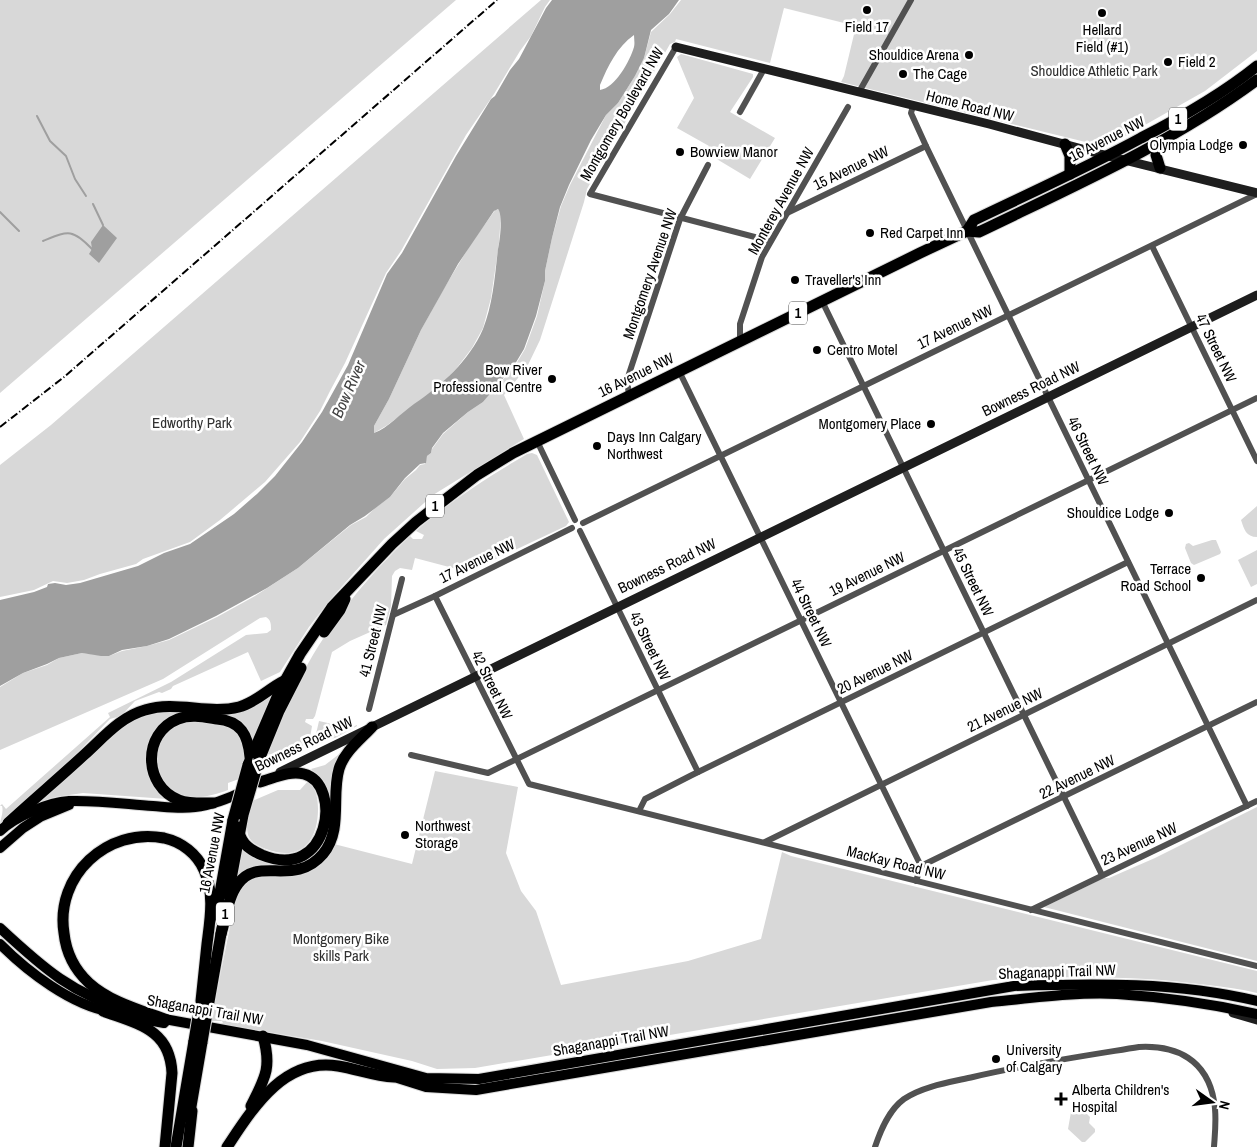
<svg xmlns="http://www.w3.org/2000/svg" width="1257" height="1147" viewBox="0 0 1257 1147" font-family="'Archivo Narrow',sans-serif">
<rect width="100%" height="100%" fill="#fff"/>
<g fill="#d8d8d8">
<polygon points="0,0 456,0 0,393"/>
<polygon points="541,0 550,0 545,7 531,36 520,51 494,94 466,135 401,251 386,273 345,363 330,391 320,411 300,442 265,482 220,520 190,542 143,559 136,564 100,574 84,580 67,583 53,581 34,590 0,597 0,465 51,425"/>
<path d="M 681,0 L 1257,0 L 1257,51 L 1205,91 L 1106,147 L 841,82 L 844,76 L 856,26 L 784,8 L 770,63 L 676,39 L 675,42 L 670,44 L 587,189 L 584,202 L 540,340 L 527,367 L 504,395 L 524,439 L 433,495 L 384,539 L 329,601 L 309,627 L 280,672 L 261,681 L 248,652 L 173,686 L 171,689 L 162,693 L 159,692 L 135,701 L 121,716 L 110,719 L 60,771 L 0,826 C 0,819 4,813 2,806 L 0,806 L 2,804 L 6,809 L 110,717 L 108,713 L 171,682 L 246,635 L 267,633 L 271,630 C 271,624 271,620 266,617 L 260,618 L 163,679 L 0,750 L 0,687 L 23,673 L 47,665 L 59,658 L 82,653 L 109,656 L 122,651 L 147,646 L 169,640 L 217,617 L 255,596 L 298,568 L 351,525 L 366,517 L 375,508 L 390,497 L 405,479 L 416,470 L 420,465 L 425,464 L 427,456 L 431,453 L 432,449 L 443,434 L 468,412 L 483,402 L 493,389 L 499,384 L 516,364 L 525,349 L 537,316 L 545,281 L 545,271 L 552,238 L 561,206 L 570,185 L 606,115 L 618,103 L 635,76 L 644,58 L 651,32 L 670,14 Z"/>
<polygon points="681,54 753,74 753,77 730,112 775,138 750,179 705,152 709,146 677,128 694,98 677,57"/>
<polygon points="496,209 500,210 501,213 499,243 491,298 483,328 472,348 456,369 438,388 386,426 374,433 374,426 389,399 421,330 443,290 472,242"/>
<path d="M 532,453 L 537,455 L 569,522 L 566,526 L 468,572 L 415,558 L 412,570 L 400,568 L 395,571 L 392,576 L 391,606 L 386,625 L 350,641 L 332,652 L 315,716 L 313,719 L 306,719 L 305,722 L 312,726 L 310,738 L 316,734 L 319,721 L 350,728 L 357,725 L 357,726 L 335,738 L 311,742 L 263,767 L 267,755 L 279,759 L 286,753 L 278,756 L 267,754 L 270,742 C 281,719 291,695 303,673 C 330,622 368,576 410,536 L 413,539 L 422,539 L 424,535 L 416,531 C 450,501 488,477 527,454 Z"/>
<path d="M 1257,506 L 1257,537 C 1246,537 1244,529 1241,520 Z"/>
<polygon points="1212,540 1216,540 1221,552 1220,554 1194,565 1191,563 1185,548 1186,544 1189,543 1193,546"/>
<polygon points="1257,550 1257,584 1251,587 1238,560"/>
<polygon points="271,696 253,739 249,733 208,713"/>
<path d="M 155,711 L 189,712 L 147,748 C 144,773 152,781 167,799 L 83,793 L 55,797 L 35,804 L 128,722 Z"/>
<path d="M 192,720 L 226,724 L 234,728 L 242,737 L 245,759 L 239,779 L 228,783 L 228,790 C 214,795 198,800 182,796 C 159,789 146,755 162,736 C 171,726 180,723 192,720 Z"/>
<path d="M 342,752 L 330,801 C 328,783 323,781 311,769 L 325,765 Z"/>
<path d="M 435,771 L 518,787 L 506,853 L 521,891 L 536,911 L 561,985 L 688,961 L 761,939 L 782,852 L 791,856 L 1257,971 L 1257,993 C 1241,989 1224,987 1208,985 C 1136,975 1065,976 993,980 L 475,1068 L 437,1069 L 412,1061 L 322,1041 L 226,1025 L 218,1024 L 223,1023 L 222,1021 L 211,1021 L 237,892 L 253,876 L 287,876 L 334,844 L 412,864 Z"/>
<path d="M 308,781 C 316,788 318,798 318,809 C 318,843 299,862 266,849 C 258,846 251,843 248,835 C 245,823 249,812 252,801 L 278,790 L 300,790 Z"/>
<polygon points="1257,807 1257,961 1044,907 1104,878 1109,878 1155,858"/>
<polygon points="242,850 252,857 280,866 241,873 237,877"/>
<polygon points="1084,1111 1090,1117 1089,1123 1095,1129 1095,1132 1085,1142 1082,1142 1068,1129 1071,1112"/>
</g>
<g fill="#9f9f9f" fill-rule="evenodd">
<path d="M 552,0 L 679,0 L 669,14 L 651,30 L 644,58 L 635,76 L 618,103 L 606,115 L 591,140 L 569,185 L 560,207 L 552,238 L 545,271 L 545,281 L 536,316 L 524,349 L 515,364 L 483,402 L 468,412 L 443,433 L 432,448 L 431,453 L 427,456 L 426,463 L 420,464 L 405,478 L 390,497 L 365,516 L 350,525 L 298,568 L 267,588 L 216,616 L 169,639 L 147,646 L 122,650 L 109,656 L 101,656 L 82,653 L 59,658 L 47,664 L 23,673 L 0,686 L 0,600 L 34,592 L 47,587 L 48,584 L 55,583 L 66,585 L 80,583 L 138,566 L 164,553 L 190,544 L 234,514 L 257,494 L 275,476 L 302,442 L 322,412 L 348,365 L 387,274 L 402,253 L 456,156 L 491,99 L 495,96 L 510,70 L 519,59 L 546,8 ZM 634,35 C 634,39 635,43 634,47 C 630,61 615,88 600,90 L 600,85 C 608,66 617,47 634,35 ZM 498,209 C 503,214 500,241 498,249 C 495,275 493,304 483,329 C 469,361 442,385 414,404 C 401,413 388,428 374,433 L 374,426 L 389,399 L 421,330 L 458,264 L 494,211 Z"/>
<polygon points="103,225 117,238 99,263 89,254 92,249 91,242"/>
</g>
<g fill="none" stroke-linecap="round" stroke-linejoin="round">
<g stroke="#9f9f9f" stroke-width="2">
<polyline points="37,116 50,141 66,156 75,179 86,196"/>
<polyline points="93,204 103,225"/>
<polyline points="0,212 19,231"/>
<path d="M 43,241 C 68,231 72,228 92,249"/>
</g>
<defs>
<g id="primary">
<path d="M 0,831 C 15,817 48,802 69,801 C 97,800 125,804 153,806 C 167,807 181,809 195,807 C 213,805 230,798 246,790"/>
<polyline points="0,848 23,828 40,817 69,805"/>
<path d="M 0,928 C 43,968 73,995 131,1011"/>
<path d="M 0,944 C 28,972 71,1005 111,1012"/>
<polyline points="127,1016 164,1023"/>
<path d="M 159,1018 L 307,1045 L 426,1078 L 479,1079 L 1014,986 C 1095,983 1178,982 1257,1001"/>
<path d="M 388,1075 L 426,1087 L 476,1090 L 991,1002 C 1033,998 1075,992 1117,994 C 1164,997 1212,1004 1257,1014"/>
</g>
<g id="highway">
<polyline points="1159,143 1156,155 1160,168"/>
<polyline points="1065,144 1070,156 1070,174"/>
<path d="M 967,231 L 974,220 C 1030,193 1086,168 1141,138 C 1182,117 1221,95 1257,66"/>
<polyline points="324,632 340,610 345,599"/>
<polyline points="259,760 279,711 301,668"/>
<path d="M 248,765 L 281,688 L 300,654 L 332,607 L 392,544 L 416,522 L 477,475 L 513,453 L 920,253 L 967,231 L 979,232 C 1074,186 1172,143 1257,80"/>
<path d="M 213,803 C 202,803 189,804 179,800 C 143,786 142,733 178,719 C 191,714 204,717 217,719 C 241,721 248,735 250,757"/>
<path d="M 8,823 C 33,800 59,778 84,755 C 103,738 120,717 145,710 C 176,700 208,715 239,707 C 257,702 268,689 284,681"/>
<path d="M 239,832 C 242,845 251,850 262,855 C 330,883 343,784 304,774 C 290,770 274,778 260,782"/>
<polyline points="228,895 243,815"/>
<polyline points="216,915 233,820"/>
<path d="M 221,934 C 226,918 228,897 238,884 C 258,855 294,888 323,854 C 343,830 331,796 339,769 C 344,752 360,740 372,727"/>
<path d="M 103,1011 C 138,1024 170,1029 172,1073 L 165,1147"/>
<polyline points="207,1013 222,928"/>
<path d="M 167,1020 C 140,1010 110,1002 89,983 C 75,970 66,952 64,933 C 55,876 107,827 164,838 C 182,842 197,854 204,870 C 215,894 210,920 207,944 C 205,963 203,982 201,1001"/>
<path d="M 251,1106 C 265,1078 272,1068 263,1036"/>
<polyline points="189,1118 202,1042"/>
<polyline points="176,1147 194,1041"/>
<polyline points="188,1147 192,1111"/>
<path d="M 227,1147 C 253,1108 284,1057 338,1066 C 357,1069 374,1076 394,1077"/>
</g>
</defs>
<use href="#primary" stroke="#dbdbdb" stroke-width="12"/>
<use href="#highway" stroke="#dbdbdb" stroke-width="13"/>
<g stroke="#515151" stroke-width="6">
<polyline points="676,47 590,194 770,241"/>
<polyline points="859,92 911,0"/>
<polyline points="913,106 911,113 926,146 1247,806"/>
<polyline points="740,112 764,69"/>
<polyline points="787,213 926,146"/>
<polyline points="1152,246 1257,461"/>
<polyline points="822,301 1102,875"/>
<polyline points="740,341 740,324 762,257 848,107"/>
<polyline points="679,371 921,866"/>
<polyline points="629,395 627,380 680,219 708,165"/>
<polyline points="537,441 575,520"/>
<polyline points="583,523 1257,194"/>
<polyline points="580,531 698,772"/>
<polyline points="435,596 529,784 1257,966"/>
<polyline points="393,615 435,596 572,528"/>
<polyline points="369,709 402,579"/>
<polyline points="411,755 488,773 1257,398"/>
<polyline points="639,811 645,799 692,775 1128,562"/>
<polyline points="765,842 1257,600"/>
<polyline points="916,881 921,866 1257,702"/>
<polyline points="1031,910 1257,801"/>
<path d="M 875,1147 C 881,1129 889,1110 904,1099 C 923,1086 951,1082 973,1077 C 1028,1064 1083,1056 1139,1047 C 1177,1045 1207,1060 1214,1101 C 1217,1116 1215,1132 1214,1147"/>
</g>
<g stroke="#1e1e1e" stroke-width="9">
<polyline points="676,47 989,124 1108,156 1257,193"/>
<polyline points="280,772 1257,295"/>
<polyline points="1233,1013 1257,1020"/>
</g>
<use href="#primary" stroke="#000" stroke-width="10"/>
<use href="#highway" stroke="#000" stroke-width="11"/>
<polyline stroke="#000" stroke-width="2" stroke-dasharray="8 2.5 1 2.5" stroke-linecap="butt" points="0,427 64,377 497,0"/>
<defs>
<g id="highway-bridge">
<polyline points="243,815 259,760"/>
<polyline points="233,820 248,765"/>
<polyline points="194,1041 199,1011"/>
<polyline points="202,1042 207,1013"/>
</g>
</defs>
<use href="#highway-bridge" stroke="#dbdbdb" stroke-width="13" stroke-linecap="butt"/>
<use href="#highway-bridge" stroke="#000" stroke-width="11"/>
</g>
<g fill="#000" stroke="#fff" stroke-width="2">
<circle cx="867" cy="10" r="5"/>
<circle cx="1102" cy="13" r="5"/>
<circle cx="969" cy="55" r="5"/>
<circle cx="1168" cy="62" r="5"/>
<circle cx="903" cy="74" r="5"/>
<circle cx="1243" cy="145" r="5"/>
<circle cx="680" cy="152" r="5"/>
<circle cx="870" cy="233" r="5"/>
<circle cx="795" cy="280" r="5"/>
<circle cx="817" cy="350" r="5"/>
<circle cx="552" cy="379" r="5"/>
<circle cx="931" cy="424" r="5"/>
<circle cx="597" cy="446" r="5"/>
<circle cx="1169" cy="513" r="5"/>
<circle cx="1201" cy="578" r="5"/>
<circle cx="405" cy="835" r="5"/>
<circle cx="996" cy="1059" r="5"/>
<path d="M1058.5 1091.5h5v5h5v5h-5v5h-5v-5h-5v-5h5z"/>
</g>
<g text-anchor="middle" stroke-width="5" stroke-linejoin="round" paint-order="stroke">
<g fill="#fff" stroke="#4c4c4c" stroke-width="1">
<rect x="1169" y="107.5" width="18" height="23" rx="4"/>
<rect x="789" y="301.5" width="18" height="23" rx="4"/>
<rect x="426" y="494.5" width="18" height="23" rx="4"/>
<rect x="216" y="902.5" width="18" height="23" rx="4"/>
</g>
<g font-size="14" font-weight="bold" fill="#000">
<text x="1178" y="124">1</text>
<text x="798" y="318">1</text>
<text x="435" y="511">1</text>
<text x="225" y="919">1</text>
</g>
<g font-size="15" fill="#000" stroke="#fff" text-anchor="start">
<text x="867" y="32" text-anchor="middle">Field 17</text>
<text x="1102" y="35" text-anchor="middle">Hellard<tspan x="1102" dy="17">Field (#1)</tspan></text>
<text x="959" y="60" text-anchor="end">Shouldice Arena</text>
<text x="1178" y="67">Field 2</text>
<text x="913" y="79">The Cage</text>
<text x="1233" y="150" text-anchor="end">Olympia Lodge</text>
<text x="690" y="157">Bowview Manor</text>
<text x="880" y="238">Red Carpet Inn</text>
<text x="805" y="285">Traveller's Inn</text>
<text x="827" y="355">Centro Motel</text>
<text x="542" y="375" text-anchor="end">Bow River<tspan x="542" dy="17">Professional Centre</tspan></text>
<text x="921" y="429" text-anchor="end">Montgomery Place</text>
<text x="607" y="442">Days Inn Calgary<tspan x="607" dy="17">Northwest</tspan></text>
<text x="1159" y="518" text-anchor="end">Shouldice Lodge</text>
<text x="1191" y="574" text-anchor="end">Terrace<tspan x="1191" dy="17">Road School</tspan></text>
<text x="415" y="831">Northwest<tspan x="415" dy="17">Storage</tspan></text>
<text x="1006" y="1055">University<tspan x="1006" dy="17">of Calgary</tspan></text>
<text x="1072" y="1095">Alberta Children's<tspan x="1072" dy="17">Hospital</tspan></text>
</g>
<g font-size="15" fill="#2f2f2f" stroke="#fff">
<text x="1094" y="76">Shouldice Athletic Park</text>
<text x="192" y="428">Edworthy Park</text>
<text x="341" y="944">Montgomery Bike<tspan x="341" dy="17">skills Park</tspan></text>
</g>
<g font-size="15" fill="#000" stroke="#fff">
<text transform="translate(970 106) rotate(14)" y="5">Home Road NW</text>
<text transform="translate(622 114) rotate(-60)" y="5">Montgomery Boulevard NW</text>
<text transform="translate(1107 139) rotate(-27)" y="5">16 Avenue NW</text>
<text transform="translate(851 168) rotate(-26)" y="5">15 Avenue NW</text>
<text transform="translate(781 201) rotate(-61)" y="5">Monterey Avenue NW</text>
<text transform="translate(650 274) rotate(-71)" y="5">Montgomery Avenue NW</text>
<text transform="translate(955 327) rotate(-26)" y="5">17 Avenue NW</text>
<text transform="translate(1216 348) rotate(64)" y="5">47 Street NW</text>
<text transform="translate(636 375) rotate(-26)" y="5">16 Avenue NW</text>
<text transform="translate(1031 389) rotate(-26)" y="5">Bowness Road NW</text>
<text transform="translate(1088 451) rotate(64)" y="5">46 Street NW</text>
<text transform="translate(477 561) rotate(-26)" y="5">17 Avenue NW</text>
<text transform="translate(667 566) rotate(-26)" y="5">Bowness Road NW</text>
<text transform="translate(867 574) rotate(-26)" y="5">19 Avenue NW</text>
<text transform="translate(973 582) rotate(64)" y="5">45 Street NW</text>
<text transform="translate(811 613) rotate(64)" y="5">44 Street NW</text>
<text transform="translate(373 641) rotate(-76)" y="5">41 Street NW</text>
<text transform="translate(650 646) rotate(64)" y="5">43 Street NW</text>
<text transform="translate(875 672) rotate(-26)" y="5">20 Avenue NW</text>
<text transform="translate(492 685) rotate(64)" y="5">42 Street NW</text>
<text transform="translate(1005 710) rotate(-26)" y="5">21 Avenue NW</text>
<text transform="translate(304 744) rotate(-26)" y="5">Bowness Road NW</text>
<text transform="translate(1077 777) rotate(-26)" y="5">22 Avenue NW</text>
<text transform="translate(1139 844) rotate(-25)" y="5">23 Avenue NW</text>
<text transform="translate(212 853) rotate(-79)" y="5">16 Avenue NW</text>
<text transform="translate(896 863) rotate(14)" y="5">MacKay Road NW</text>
<text transform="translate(1057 972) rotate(-2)" y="5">Shaganappi Trail NW</text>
<text transform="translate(205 1010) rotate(10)" y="5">Shaganappi Trail NW</text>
<text transform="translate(611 1041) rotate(-10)" y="5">Shaganappi Trail NW</text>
</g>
<g font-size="16" font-style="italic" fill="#404040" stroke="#fff">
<text transform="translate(348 389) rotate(-66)" y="6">Bow River</text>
</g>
</g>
<g transform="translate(1212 1102) rotate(104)" stroke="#ffffff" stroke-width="4" paint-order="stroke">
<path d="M0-4L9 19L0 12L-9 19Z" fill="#000000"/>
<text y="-8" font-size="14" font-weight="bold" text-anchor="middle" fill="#000000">N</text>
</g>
</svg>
